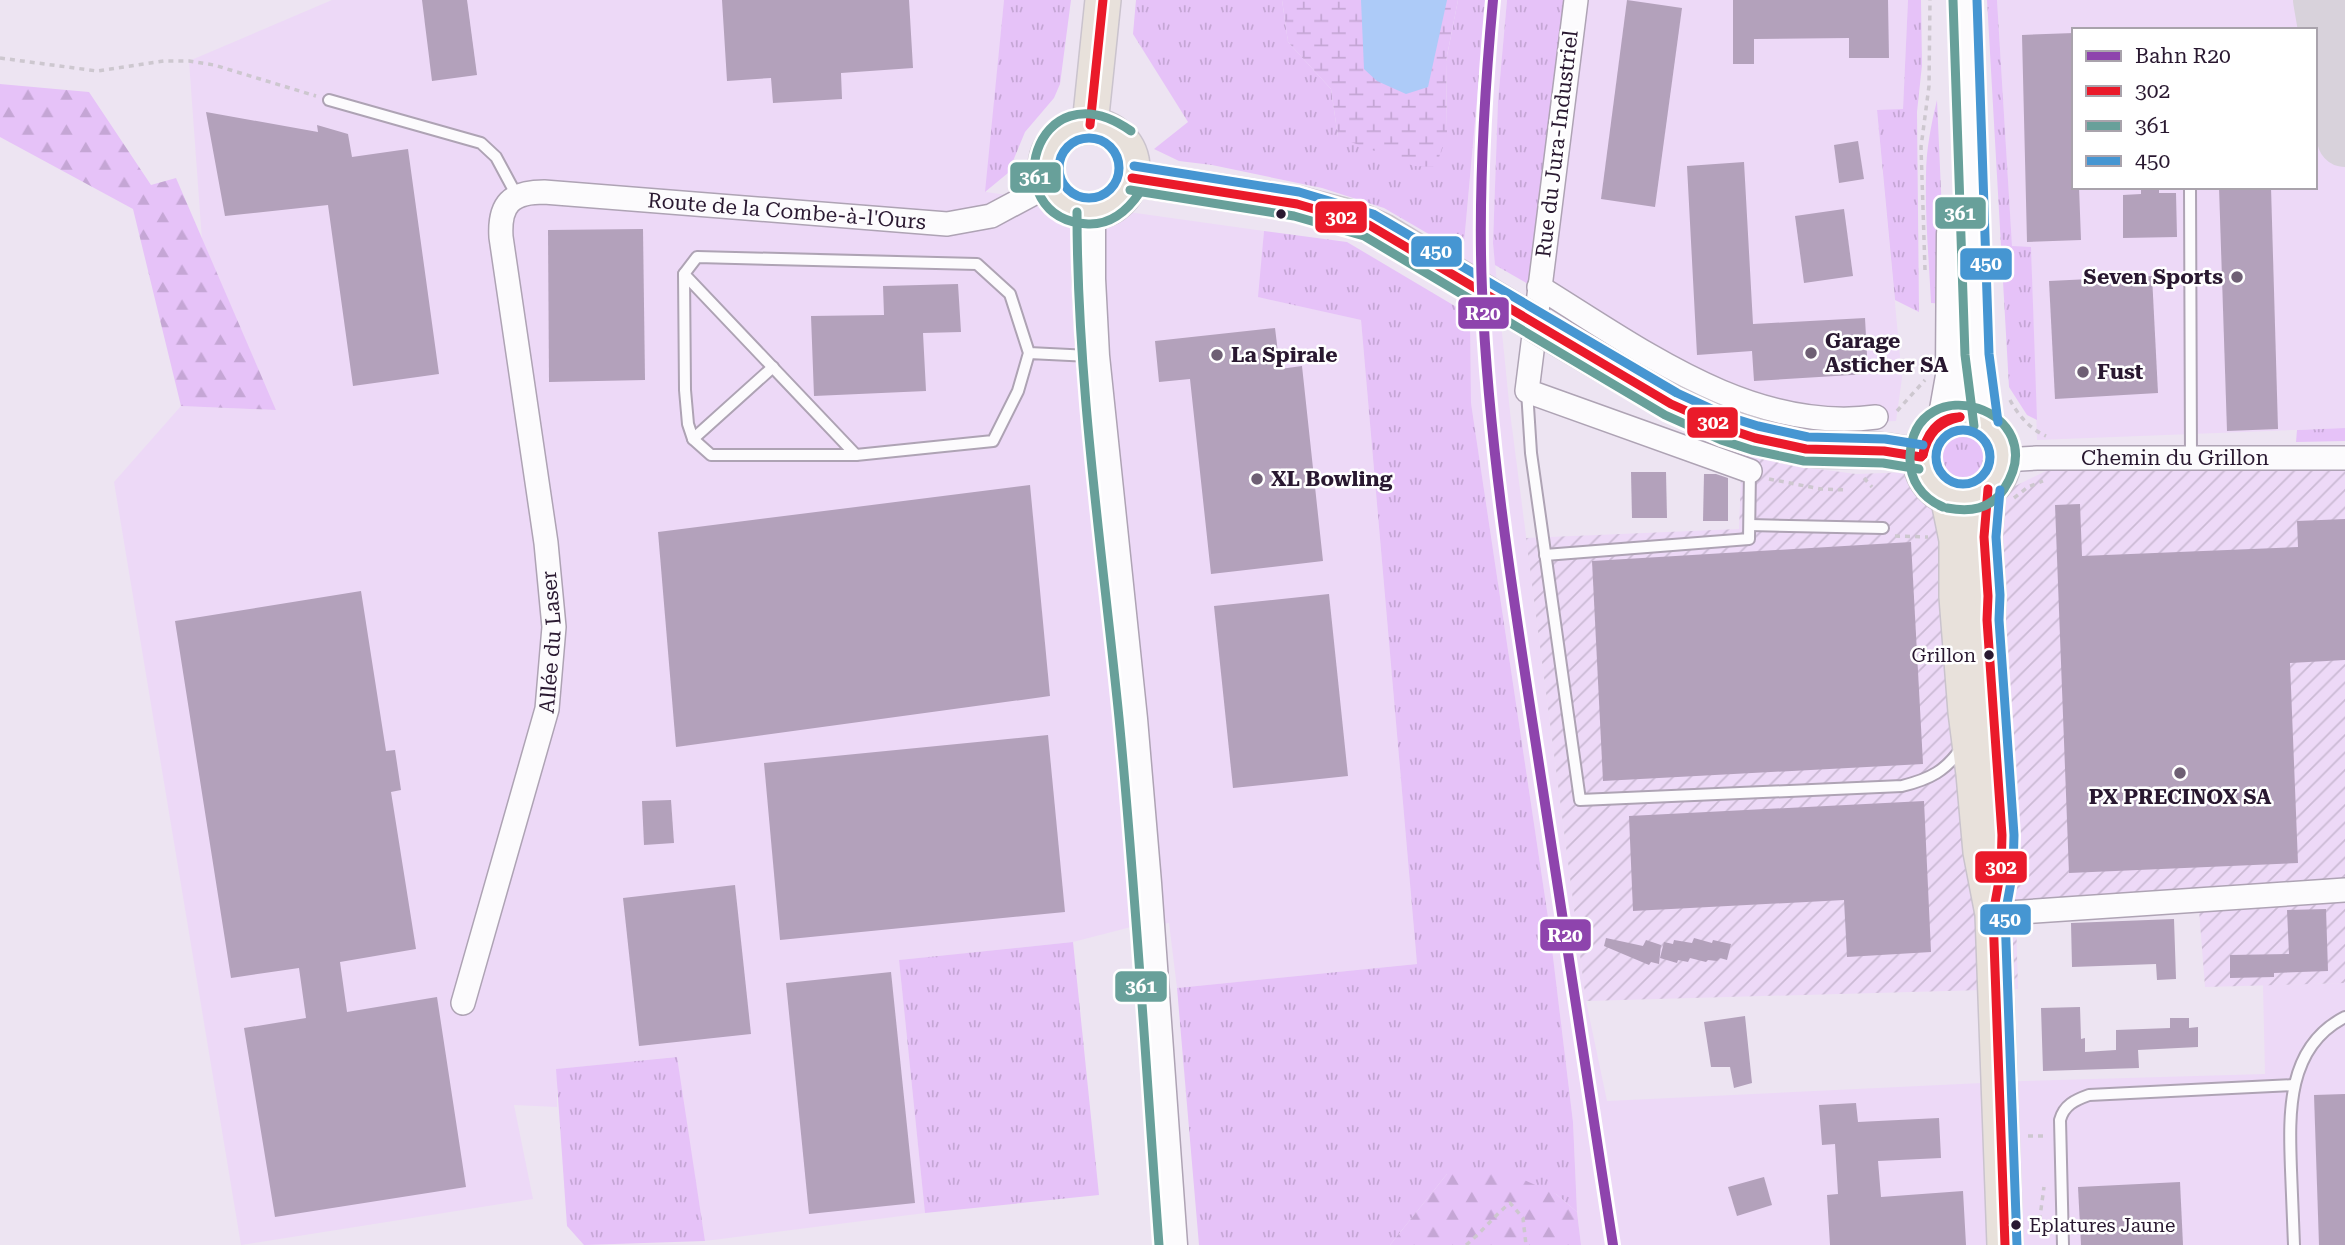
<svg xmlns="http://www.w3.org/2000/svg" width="2345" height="1245" viewBox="0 0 2345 1245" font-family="'Roboto Serif',serif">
<defs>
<pattern id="industrial-furrows" width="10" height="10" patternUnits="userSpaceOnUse" patternTransform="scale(1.75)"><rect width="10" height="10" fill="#edd9f7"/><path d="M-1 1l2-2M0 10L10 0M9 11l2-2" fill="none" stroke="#cbbad4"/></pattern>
<pattern id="grass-tufts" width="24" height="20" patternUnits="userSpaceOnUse" patternTransform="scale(1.75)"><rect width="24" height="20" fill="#e6c2f8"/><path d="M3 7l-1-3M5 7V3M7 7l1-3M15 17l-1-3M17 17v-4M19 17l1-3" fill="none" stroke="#c5a6d5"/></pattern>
<pattern id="forest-firs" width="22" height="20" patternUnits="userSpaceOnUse" patternTransform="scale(1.75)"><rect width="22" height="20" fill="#e6c2f8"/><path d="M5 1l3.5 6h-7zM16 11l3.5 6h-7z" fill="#c5a6d5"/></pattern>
<pattern id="wetland-marsh" width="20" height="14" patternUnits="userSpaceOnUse" patternTransform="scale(1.75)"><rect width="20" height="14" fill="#e6c2f8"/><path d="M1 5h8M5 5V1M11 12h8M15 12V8" fill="none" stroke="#c5a6d5"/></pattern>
</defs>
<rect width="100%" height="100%" fill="#ede4f2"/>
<g fill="#edd9f7" fill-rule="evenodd">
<polygon points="332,0 1004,0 986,192 1264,231 1259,297 1361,320 1417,964 1177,988 1169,923 1131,927 1073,942 899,960 925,1213 705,1241 676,1057 557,1069 557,1107 514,1105 533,1199 241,1245 114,482 181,406 276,410 202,240 189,61"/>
<polygon points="1486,0 1507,0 1498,101 1493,243 1510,412 1586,1001 1607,1101 2024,1081 2265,1074 2263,985 2345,983 2345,1245 1581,1245 1577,1212 1573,1122 1549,924 1471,403 1470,315 1463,254"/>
<polygon points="1568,0 1908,0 1903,110 1877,111 1902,378 1896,421 1834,424 1780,417 1569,311 1527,293"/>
<path d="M 1997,0 L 2345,0 L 2345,428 L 2037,440 L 2031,248 L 2012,247 ZM 2074,30 L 2315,30 L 2315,187 L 2074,187 Z"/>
</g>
<polygon fill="url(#industrial-furrows)" points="1742,452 1803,467 1856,474 1913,472 1943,505 1993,497 2048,470 2345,470 2345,983 2205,987 2199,910 2016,918 2018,989 1586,1001 1526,538 1739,529"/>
<g fill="url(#grass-tufts)">
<polygon points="1004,0 1071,0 1060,84 1054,98 1025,132 1008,173 985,192"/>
<polygon points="1136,0 1282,0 1288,42 1331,89 1338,137 1447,132 1446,61 1458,0 1486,0 1463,254 1384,208 1322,188 1212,165 1179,161 1154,149 1188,122 1133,34"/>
<polygon points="1507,0 1568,0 1528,284 1495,265 1493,243 1498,101"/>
<polygon points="1908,0 1921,0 1922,65 1917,112 1919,312 1895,300 1877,110 1903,109"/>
<polygon points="1987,0 1997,0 2012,246 2031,247 2037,420 2027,415 2009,387"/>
<path d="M 1937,100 L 1946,304 L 1931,303 C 1929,261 1925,218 1926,176 C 1926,150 1931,125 1937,100 Z"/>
<polygon points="1264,231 1347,242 1470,315 1471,403 1549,924 1573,1122 1577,1212 1556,1194 1447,1174 1390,1245 1199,1245 1177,988 1417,964 1361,320 1258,297"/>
<polygon points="2345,428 2345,441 2296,442 2297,430"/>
<circle cx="1965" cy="459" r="26"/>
<polygon points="1073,942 1099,1195 925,1213 899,960"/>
<polygon points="677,1057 705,1241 584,1245 567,1226 556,1069"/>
</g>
<g fill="url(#forest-firs)">
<polygon points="0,84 89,92 151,185 176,178 276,410 181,406 133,209 0,137"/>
<polygon points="1506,1172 1556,1194 1577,1212 1581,1245 1390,1245 1447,1174"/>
</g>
<polygon fill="url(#wetland-marsh)" points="1282,0 1458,0 1446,61 1447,132 1436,167 1414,166 1338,137 1331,89 1288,42"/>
<polygon fill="#adcbf8" points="1361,0 1447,0 1428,87 1406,94 1377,81 1364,69"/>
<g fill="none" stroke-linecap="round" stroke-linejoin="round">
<polyline stroke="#d8d2db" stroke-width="56" points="2321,0 2345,139"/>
</g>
<g fill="#b3a1bb">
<polygon points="422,0 467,0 477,75 432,81"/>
<polygon points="722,0 909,0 913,68 841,73 842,99 773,103 771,78 727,81"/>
<polygon points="1627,0 1682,8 1655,207 1601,199"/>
<polygon points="1733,0 1888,0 1889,58 1849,58 1849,38 1754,39 1754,64 1733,64"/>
<polygon points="2074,33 2074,187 2079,187 2081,240 2027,242 2022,35"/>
<polygon points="206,112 318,132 317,125 348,134 352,157 408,149 439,374 353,386 328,205 225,216"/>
<polygon points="1858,141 1864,179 1839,183 1834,145"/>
<polygon points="1744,162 1753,324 1865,318 1868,374 1754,381 1752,351 1697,355 1687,166"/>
<polygon points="2141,187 2159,187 2159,193 2176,193 2177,237 2123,238 2123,195 2141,194"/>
<polygon points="2219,187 2271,187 2278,429 2227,431"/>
<polygon points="1844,209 1853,276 1804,283 1795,216"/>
<polygon points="643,229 645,380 549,382 548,230"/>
<polygon points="2152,276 2158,393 2055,399 2049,281"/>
<polygon points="958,284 961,332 923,333 926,391 814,396 811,316 884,315 883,286"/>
<polygon points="1275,328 1280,369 1302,366 1323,561 1211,574 1190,379 1159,382 1155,341"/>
<polygon points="1631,472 1666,472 1667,518 1632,518"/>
<polygon points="1704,474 1716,474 1728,478 1728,521 1703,521"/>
<polygon points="1030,485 1050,696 676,747 658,532"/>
<polygon points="2080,504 2082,556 2298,547 2297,521 2345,519 2345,660 2290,663 2298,863 2069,873 2055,505"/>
<polygon points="1911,542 1923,764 1603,781 1592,561"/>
<polygon points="361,591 386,751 395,750 401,790 391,792 416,949 340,962 347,1012 437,997 466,1187 275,1217 244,1028 306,1018 299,968 231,978 175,621"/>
<polygon points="1329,594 1348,776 1233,788 1214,606"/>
<polygon points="1048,735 1065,912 780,940 764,763"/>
<polygon points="671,800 674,843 644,845 642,801"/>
<polygon points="1924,801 1931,952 1847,957 1844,900 1633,911 1629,816"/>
<polygon points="735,885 751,1034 639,1046 623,898"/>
<polygon points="2326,909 2328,971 2274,973 2274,977 2230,978 2230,955 2289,954 2287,910"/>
<polygon points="2174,919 2176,979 2157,980 2156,964 2072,967 2071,923"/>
<polygon points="1606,938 1643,946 1646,940 1661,945 1659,964 1651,962 1649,965 1604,946"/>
<polygon points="1694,938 1712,943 1713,940 1731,944 1727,960 1720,958 1717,961 1708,960 1706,962 1690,958 1688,962 1678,960 1677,963 1660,958 1664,942 1673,944 1674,940 1692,943"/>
<polygon points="891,972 915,1203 809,1214 786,983"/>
<polygon points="2080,1007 2081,1039 2085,1038 2085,1052 2116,1050 2116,1030 2170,1028 2170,1018 2189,1018 2189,1028 2198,1027 2198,1047 2138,1050 2139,1068 2043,1071 2041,1008"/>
<polygon points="1745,1016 1752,1083 1734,1088 1730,1067 1711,1067 1704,1022"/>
<polygon points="2345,1094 2345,1245 2319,1245 2314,1095"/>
<polygon points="1856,1103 1858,1122 1939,1118 1941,1158 1878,1161 1881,1197 1963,1191 1966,1245 1830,1245 1827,1195 1838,1194 1835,1144 1822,1145 1819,1105"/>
<polygon points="1764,1177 1772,1205 1737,1216 1728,1187"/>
<polygon points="2180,1182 2183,1245 2081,1245 2078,1187"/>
</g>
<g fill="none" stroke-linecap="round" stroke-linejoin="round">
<defs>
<g id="lane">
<polyline points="329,100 481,143 496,157 517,196"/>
<polyline points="2190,187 2191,458"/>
<polyline points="684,274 856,455"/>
<polyline points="1029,353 1018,391 993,441 856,455 711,455 693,439 688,424 685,390 684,274 697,257 977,264 1010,294 1029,353 1090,356"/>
<path d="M 1527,391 L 1531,453 L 1580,800 L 1902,786 C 1930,779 1946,771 1962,747"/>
<polyline points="693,439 773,367"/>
<polyline points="1750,525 1883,528"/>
<polyline points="1545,555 1749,539 1750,471"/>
<path d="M 2063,1245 L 2060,1120 C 2064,1105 2075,1100 2089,1095 L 2294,1085"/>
<path d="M 2294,1245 C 2293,1220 2292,1195 2291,1170 C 2289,1114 2286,1047 2345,1017"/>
</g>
<g id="street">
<polyline points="1576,0 1527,391 1750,471"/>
<path d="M 1539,287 C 1640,349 1751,434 1876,417"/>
<path id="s1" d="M 2003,460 L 2037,458 L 2345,458"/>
<polyline points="1993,914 2345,890"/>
<path id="s2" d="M 463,1003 L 547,709 L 554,627 L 546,543 L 501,237 C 499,204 511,192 544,192 L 947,224 L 991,216 L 1049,185"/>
</g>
<g id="secondary">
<polyline points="1965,0 1977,355 1986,424"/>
<polyline points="1089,212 1089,279 1093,356 1131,719 1145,883 1171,1245"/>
<polyline points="1944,421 1952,376 1953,234"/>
</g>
<g id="primary">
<polyline points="1090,125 1103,0"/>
<circle cx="1089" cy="169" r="43"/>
<polyline points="1132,178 1297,204 1355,219 1382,231"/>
<path d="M 1562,340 C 1640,385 1714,434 1804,448 C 1831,453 1858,448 1884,451 C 1897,452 1909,455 1921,457"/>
<circle cx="1962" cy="458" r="41"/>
<polyline points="1988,489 1984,537 1988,596 1987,620 1990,675 1999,796"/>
<polyline points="1948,496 1957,540 1957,597 1966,712 1974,774 1981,852 1993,914 2005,1245"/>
</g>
</defs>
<use href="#lane" stroke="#aea3b4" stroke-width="14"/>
<use href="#street" stroke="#aea3b4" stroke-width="26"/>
<use href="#secondary" stroke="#aea3b4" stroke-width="35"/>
<use href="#primary" stroke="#cac3cd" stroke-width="38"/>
<g stroke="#cdc7cf" stroke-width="3.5" stroke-dasharray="5 5" stroke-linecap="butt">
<polyline points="0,58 97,71 164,61 189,61 214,65 316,96"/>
<polyline points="1925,270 1921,147 1929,86 1930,0"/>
<path d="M 2010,400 C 2018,415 2030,429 2046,436"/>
<polyline points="1897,411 1925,380"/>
<polyline points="1864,478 1872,487"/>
<polyline points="1769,479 1821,489 1848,490"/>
<polyline points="2014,498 2028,487 2043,481"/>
<polyline points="1895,536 1928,537"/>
<polyline points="2016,877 2017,818"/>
<polyline points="2028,1136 2045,1136"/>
<polyline points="2033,1225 2039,1224 2044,1187"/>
<path d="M 1466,1245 C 1482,1232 1494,1216 1510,1203 L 1523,1218 L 1526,1245"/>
</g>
<use href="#lane" stroke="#fcfbfd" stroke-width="10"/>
<use href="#street" stroke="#fcfbfd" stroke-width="23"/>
<use href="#secondary" stroke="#fcfbfd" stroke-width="32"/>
<use href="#primary" stroke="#e8e1db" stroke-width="35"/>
<defs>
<polyline id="primary-bridge" points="1382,231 1562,340"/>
</defs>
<use href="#primary-bridge" stroke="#cac3cd" stroke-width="38" stroke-linecap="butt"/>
<use href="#primary-bridge" stroke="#e8e1db" stroke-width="35"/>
<defs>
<g id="bus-1">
<polyline points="1090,125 1103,0"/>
<polyline points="1132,178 1297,204 1369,225 1671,404 1725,428 1755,438 1806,449 1884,451 1921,457"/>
<path d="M 1923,455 C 1925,435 1938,417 1960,417"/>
<path d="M 1923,455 C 1928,434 1938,422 1960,417"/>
<polyline points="1988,489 1984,537 1988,596 1987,620 2002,835 2001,870 1993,914 2005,1245"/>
</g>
<g id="bus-2">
<polyline points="1953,0 1965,355 1974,426"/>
<path d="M 1131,131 C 1034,63 993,219 1088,224 C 1112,225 1128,210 1140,192"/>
<polyline points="1130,190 1294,216 1364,236 1665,415 1721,440 1752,450 1804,461 1883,463 1919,469"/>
<path d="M 1077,212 C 1077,381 1102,549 1119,718 C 1136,893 1146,1069 1159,1245"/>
<path d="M 1943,507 C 1922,498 1909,480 1910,456 C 1914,365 2056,409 2004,489 C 1990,510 1970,512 1947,508"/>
</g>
<g id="bus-3">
<polyline points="1977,0 1989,354 1998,422"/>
<circle cx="1089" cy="168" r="30"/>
<polyline points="1134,166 1299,192 1373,214 1677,393 1729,417 1758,426 1808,437 1885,439 1923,445"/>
<circle cx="1963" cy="457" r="27"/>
<polyline points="2000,490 1996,537 2000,595 1999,620 2014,835 2013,871 2005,915 2017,1245"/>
</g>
</defs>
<use href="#bus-1" stroke="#fff" stroke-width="14"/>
<use href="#bus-2" stroke="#fff" stroke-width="14"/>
<use href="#bus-3" stroke="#fff" stroke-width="14"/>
<use href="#bus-1" stroke="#ea1a2a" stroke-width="9"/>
<use href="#bus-2" stroke="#68a09a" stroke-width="9"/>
<use href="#bus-3" stroke="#4696d2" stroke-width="9"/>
<defs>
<path id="rail-1" d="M 1493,0 C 1484,96 1478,193 1482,290 C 1489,456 1517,620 1542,784 C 1566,938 1589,1091 1613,1245"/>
</defs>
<use href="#rail-1" stroke="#fff" stroke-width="16"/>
<use href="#rail-1" stroke="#8e44ad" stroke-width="10"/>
</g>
<g fill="#291830" stroke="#fff" stroke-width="2.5">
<circle cx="1281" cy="214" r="6"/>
<circle cx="1989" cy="655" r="6"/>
<circle cx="2016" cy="1225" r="6"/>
</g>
<g fill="#6e5f74" stroke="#fff" stroke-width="2.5">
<circle cx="2237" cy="277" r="7"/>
<circle cx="1811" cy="353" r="7"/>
<circle cx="1217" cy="355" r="7"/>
<circle cx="2083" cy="372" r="7"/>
<circle cx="1257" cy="479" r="7"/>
<circle cx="2180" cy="773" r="7"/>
</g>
<g text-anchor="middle" stroke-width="5" stroke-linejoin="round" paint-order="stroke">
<g font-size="19" fill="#291830" stroke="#fff" text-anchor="end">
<text x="1976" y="662">Grillon</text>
<text x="2029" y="1232" text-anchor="start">Eplatures Jaune</text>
</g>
<g font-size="21" fill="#291830" stroke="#fff">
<text transform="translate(1557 144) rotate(-83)" y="7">Rue du Jura-Industriel</text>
<text dy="7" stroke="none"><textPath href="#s2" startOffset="1099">Route de la Combe-à-l'Ours</textPath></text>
<text dy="7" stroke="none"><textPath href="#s1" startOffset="172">Chemin du Grillon</textPath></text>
<text dy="7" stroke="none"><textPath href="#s2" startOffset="373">Allée du Laser</textPath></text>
</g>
<g font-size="21" font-weight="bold" fill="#291830" stroke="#fff" text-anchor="start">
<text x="2223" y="284" text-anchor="end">Seven Sports</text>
<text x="1825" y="348">Garage<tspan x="1825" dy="24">Asticher SA</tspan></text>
<text x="1231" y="362">La Spirale</text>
<text x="2097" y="379">Fust</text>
<text x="1271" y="486">XL Bowling</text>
<text x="2180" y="804" text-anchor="middle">PX PRECINOX SA</text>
</g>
</g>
<g stroke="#fff" stroke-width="2.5">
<rect x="1009" y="161" width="53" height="33" rx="7" fill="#68a09a"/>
<rect x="1934" y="196" width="53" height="34" rx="7" fill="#68a09a"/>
<rect x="1314" y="200" width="54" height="34" rx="7" fill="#ea1a2a"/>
<rect x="1410" y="235" width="53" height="33" rx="7" fill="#4696d2"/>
<rect x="1959" y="247" width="54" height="34" rx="7" fill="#4696d2"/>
<rect x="1457" y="296" width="53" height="34" rx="7" fill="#8e44ad"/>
<rect x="1686" y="406" width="53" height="33" rx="7" fill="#ea1a2a"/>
<rect x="1974" y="850" width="54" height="34" rx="7" fill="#ea1a2a"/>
<rect x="1979" y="903" width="53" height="33" rx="7" fill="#4696d2"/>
<rect x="1539" y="918" width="53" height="34" rx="7" fill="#8e44ad"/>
<rect x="1114" y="970" width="54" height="33" rx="7" fill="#68a09a"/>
</g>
<g font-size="19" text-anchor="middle" font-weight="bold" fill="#fff">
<text x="1035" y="184">361</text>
<text x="1960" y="220">361</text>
<text x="1341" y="224">302</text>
<text x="1436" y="258">450</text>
<text x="1986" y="270">450</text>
<text x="1483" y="320">R20</text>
<text x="1713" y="429">302</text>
<text x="2001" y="874">302</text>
<text x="2005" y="926">450</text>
<text x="1565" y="942">R20</text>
<text x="1141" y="993">361</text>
</g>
<rect x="2072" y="28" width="245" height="161" fill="#ffffff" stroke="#a9a3ac" stroke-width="2"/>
<rect x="2086" y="51" width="35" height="10" fill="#8e44ad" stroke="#a9a3ac" stroke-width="2"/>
<text x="2135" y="63" font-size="21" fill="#291830">Bahn R20</text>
<rect x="2086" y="86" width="35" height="10" fill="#ea1a2a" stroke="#a9a3ac" stroke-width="2"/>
<text x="2135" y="98" font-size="21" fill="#291830">302</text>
<rect x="2086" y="121" width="35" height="10" fill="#68a09a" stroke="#a9a3ac" stroke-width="2"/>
<text x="2135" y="133" font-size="21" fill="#291830">361</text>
<rect x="2086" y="156" width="35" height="10" fill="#4696d2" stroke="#a9a3ac" stroke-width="2"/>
<text x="2135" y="168" font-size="21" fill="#291830">450</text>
</svg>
